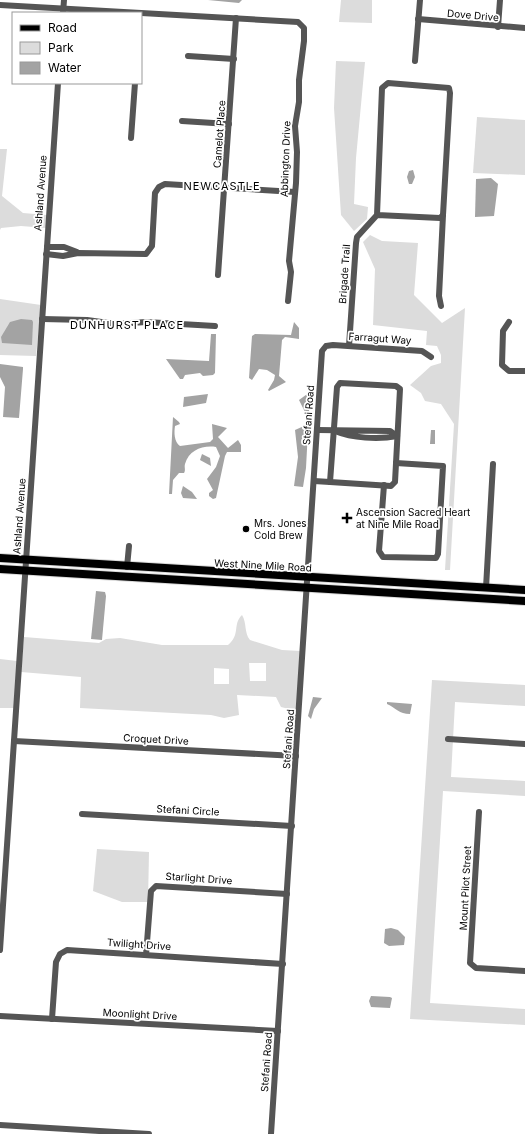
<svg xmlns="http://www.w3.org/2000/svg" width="525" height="1134" viewBox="0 0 525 1134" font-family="Inter,sans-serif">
<rect width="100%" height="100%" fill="#fff"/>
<g fill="#dcdcdc" fill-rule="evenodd">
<polygon points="341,0 372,0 372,23 339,22"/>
<polygon points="336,61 365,62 356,158 354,204 368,207 367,219 354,231 341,215 334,108"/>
<polygon points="477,117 525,120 525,175 473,173"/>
<polygon points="0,149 7,149 2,196 23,213 47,215 46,228 21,226 1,228 0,230"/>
<polygon points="370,235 382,241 418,243 414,295 442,323 465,308 450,570 445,570 454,424 441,404 425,401 421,393 410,385 431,366 441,363 441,355 437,346 426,345 427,331 373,325 375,269 363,242"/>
<polygon points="0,299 41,305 36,356 0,355"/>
<path d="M 242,615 C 247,623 244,633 250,640 L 282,650 L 301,651 L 297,711 L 281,707 L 276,697 L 237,695 L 239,715 L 224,718 L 211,715 L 80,708 L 81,677 L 21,672 L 24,637 L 99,643 L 106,639 L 120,638 L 162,645 L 228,645 C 241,634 232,625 242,615 ZM 249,663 L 266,663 L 266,681 L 250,681 ZM 214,668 L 229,669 L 229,684 L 214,684 Z"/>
<polygon points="0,659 17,661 14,708 0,708"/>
<polygon points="432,680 525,685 525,706 455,702 451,777 525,781 525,796 443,791 430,1003 525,1009 525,1025 410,1019"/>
<polygon points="97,849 149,852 148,902 122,902 93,891"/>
</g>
<g fill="#a3a3a3">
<polygon points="208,0 242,0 239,3"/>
<polygon points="413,170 415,177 412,184 409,184 407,177 409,171"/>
<polygon points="491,178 498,184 494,216 475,217 476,179"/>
<polygon points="21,319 32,320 33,322 32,345 2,343 1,337 10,322"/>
<polygon points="294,322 299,328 299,339 285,337 282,340 279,376 286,382 269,391 268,390 274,380 275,375 267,370 259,369 252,380 249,378 252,336 255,334 291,335"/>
<polygon points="211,334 216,334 215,373 213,375 203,376 200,373 185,375 183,379 180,379 166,359 209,361"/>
<polygon points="0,364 23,367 23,369 19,418 3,417 5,387 0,377"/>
<polygon points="310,392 306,468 303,487 294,486 298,457 295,430 304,426 307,423 305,412 299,400"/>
<polygon points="208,394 206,403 183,407 184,397"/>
<path d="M 173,417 L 179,422 L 180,424 L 175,426 C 174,432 174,442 180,446 L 210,442 L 213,439 L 212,424 L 227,428 L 218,437 L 228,448 L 238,440 L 241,445 L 241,452 L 227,452 L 225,456 L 216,498 L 213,499 L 209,496 L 209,493 L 213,490 L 207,479 L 216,467 L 220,456 L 216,447 C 203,445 189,450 185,464 C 184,467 186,470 184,473 L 179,473 L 173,480 L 172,494 L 169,494 Z"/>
<polygon points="431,430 435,430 435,444 430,444"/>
<polygon points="202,454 210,458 211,466 200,460"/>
<polygon points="183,486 192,492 197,499 183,498 181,493"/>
<polygon points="96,591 105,592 106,596 102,640 91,639"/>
<polygon points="313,697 322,698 314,709 311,719 308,716"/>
<path d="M 387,702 L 412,704 L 410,714 C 399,714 396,708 387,704 Z"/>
<polygon points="391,928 398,930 405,937 404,945 389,946 384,943 385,929"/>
<polygon points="371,996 390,997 392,998 390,1008 371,1007 369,1001"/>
</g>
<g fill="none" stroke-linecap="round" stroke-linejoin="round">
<defs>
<g id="major">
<polyline points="0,558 525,590"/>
<polyline points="0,569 525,601"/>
</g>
</defs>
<use href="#major" stroke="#dbdbdb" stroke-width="10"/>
<g stroke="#555" stroke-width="6">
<polyline points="0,5 298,22 304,28 304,41 299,80 299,102 295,126 297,152 296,183 289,261 291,272 288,301"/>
<polyline points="63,13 64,0"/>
<polyline points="418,19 525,28"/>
<polyline points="498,27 500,0"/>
<polyline points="188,56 234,59"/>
<polyline points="415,61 420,0"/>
<polyline points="182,121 229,124"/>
<polyline points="131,138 135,83"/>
<polyline points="47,247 64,247 77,252"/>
<polyline points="46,254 63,256 78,253 146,254 152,246 155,193 159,187 165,184 295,192"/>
<polyline points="218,275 236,18"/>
<polyline points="441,306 439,296 443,215"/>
<polyline points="42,319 87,320 116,324 146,322 215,326"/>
<polyline points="509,322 503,331 502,365 509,371 525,371"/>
<polyline points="349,346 356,243 357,237 377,215 382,88 388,83 449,88 450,93 443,215 440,218 377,215"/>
<polygon points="340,383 396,386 400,389 395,482 391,486 330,482 337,387"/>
<path d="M 318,430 L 390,431 L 397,436 C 378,440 352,438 335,431"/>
<polyline points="314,481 330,482"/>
<polyline points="384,485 379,551 383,557 436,558 438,554 443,466 396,463"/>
<polyline points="127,567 129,546"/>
<polyline points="486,588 493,464"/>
<polyline points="448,739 525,744"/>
<polyline points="14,741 296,756"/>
<polyline points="479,812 470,963 476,968 525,971"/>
<polyline points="82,814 292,826"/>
<polyline points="0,950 58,83"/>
<polyline points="146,955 151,891 156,886 287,894"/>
<polyline points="0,1016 278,1031"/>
<polyline points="52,1019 56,962 60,954 67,950 283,964"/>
<polyline points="0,1125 149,1134"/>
<polyline points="271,1134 322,351 326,346 333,345 422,351 431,357"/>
</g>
<use href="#major" stroke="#000" stroke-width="8"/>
</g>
<g fill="#000" stroke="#fff" stroke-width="1.5">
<path d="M345 512h4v4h4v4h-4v4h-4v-4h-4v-4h4z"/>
<circle cx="246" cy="529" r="4"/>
</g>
<g text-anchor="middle" stroke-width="3.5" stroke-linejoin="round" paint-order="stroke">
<g font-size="10" fill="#000" stroke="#fff">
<text transform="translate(473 15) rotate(5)" y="4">Dove Drive</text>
<text transform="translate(219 134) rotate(-86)" y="4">Camelot Place</text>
<text transform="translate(285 159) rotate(-88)" y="4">Abbington Drive</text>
<text transform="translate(40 193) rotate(-86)" y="4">Ashland Avenue</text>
<text transform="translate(344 274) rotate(-86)" y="4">Brigade Trail</text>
<text transform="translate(380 338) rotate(4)" y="4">Farragut Way</text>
<text transform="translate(308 415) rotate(-86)" y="4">Stefani Road</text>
<text transform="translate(19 516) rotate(-86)" y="4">Ashland Avenue</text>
<text transform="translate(263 565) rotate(3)" y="4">West Nine Mile Road</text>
<text transform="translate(156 739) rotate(3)" y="4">Croquet Drive</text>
<text transform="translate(288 739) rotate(-86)" y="4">Stefani Road</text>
<text transform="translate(188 810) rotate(3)" y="4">Stefani Circle</text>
<text transform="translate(199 878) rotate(4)" y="4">Starlight Drive</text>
<text transform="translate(465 888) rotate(-87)" y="4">Mount Pilot Street</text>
<text transform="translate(139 944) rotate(4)" y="4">Twilight Drive</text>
<text transform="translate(140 1014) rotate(3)" y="4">Moonlight Drive</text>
<text transform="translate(266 1062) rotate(-86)" y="4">Stefani Road</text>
</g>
<g font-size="10" fill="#000" stroke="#fff" text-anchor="start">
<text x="356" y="516">Ascension Sacred Heart<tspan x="356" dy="12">at Nine Mile Road</tspan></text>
<text x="254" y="527">Mrs. Jones<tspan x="254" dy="12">Cold Brew</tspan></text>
</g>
<g font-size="11" letter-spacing="1" fill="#000" stroke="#fff">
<text x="222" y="190">NEWCASTLE</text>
<text x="127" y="329">DUNHURST PLACE</text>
</g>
</g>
<rect x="12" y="12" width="130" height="72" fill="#ffffff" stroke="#999999"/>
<rect x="20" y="25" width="20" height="6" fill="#000000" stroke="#999999"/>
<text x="48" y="32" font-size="12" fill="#000000">Road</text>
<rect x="20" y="42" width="20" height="12" fill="#dcdcdc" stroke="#999999"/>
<text x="48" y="52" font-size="12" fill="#000000">Park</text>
<rect x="20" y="62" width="20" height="12" fill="#a3a3a3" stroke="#999999"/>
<text x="48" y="72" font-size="12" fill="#000000">Water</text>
</svg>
